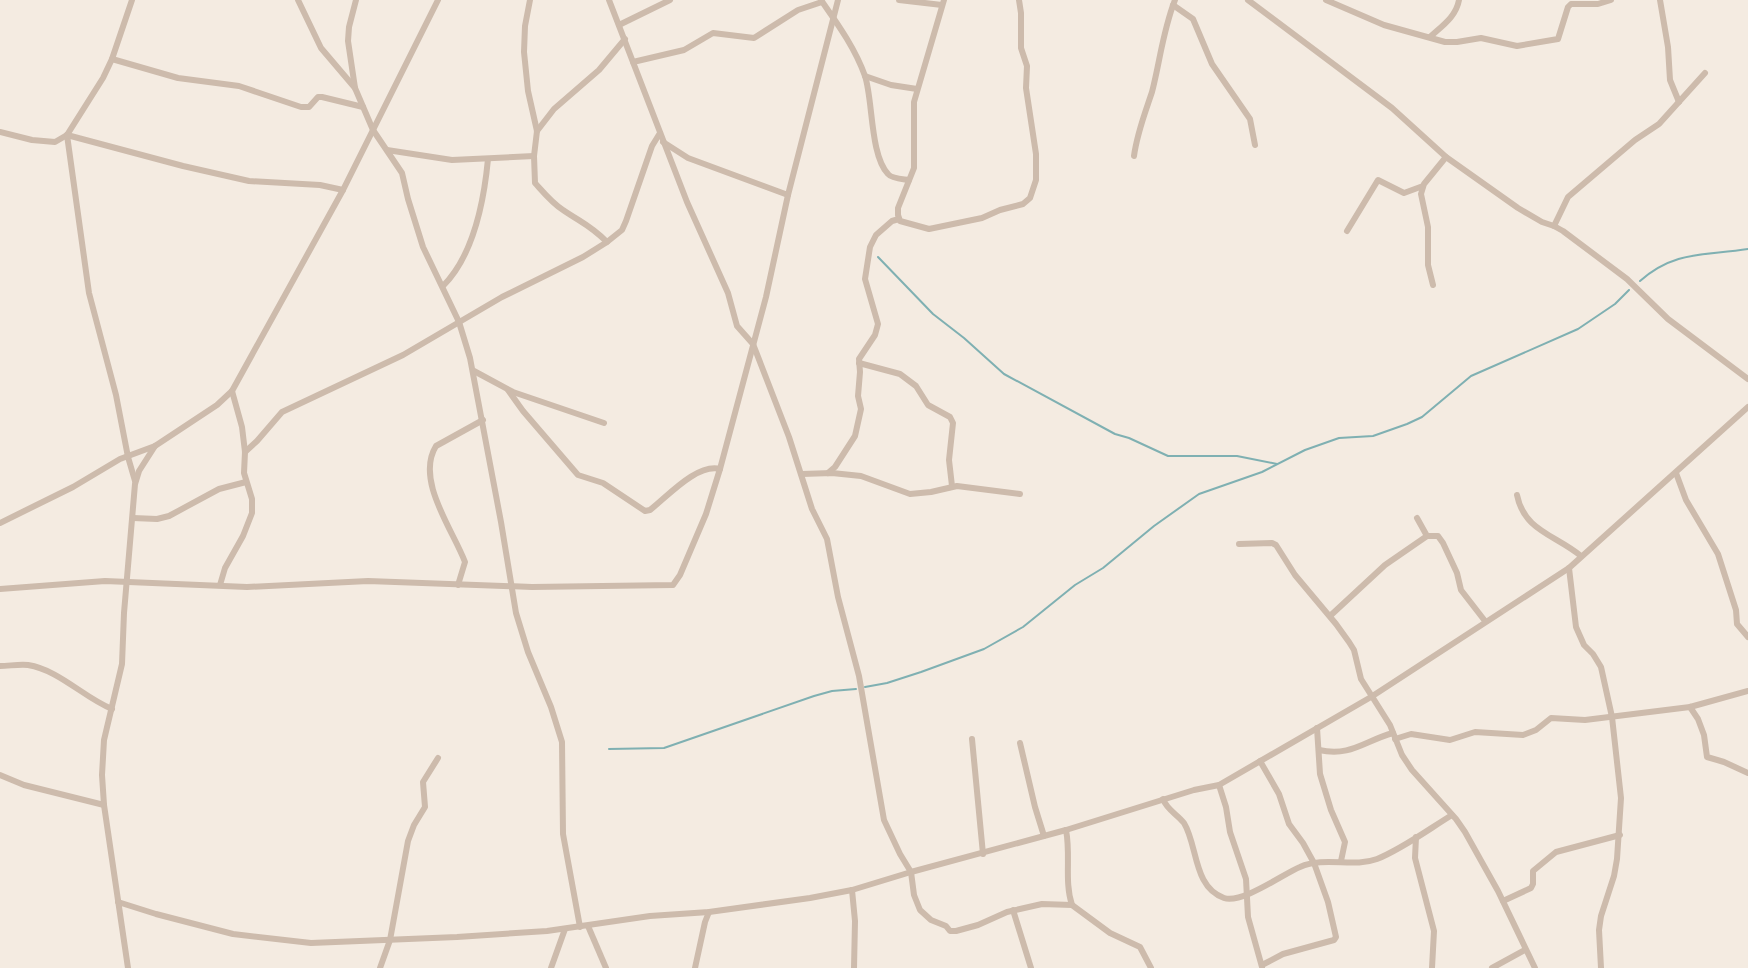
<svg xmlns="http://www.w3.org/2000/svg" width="1748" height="968" viewBox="0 0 1748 968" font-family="'Noto Sans',sans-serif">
<rect width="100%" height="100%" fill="#f4ebe1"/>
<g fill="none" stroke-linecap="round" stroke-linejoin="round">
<g stroke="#7fb0b2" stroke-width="2">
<polyline points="878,257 933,314 964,338 1004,374 1115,434 1129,438 1168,456 1237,456 1277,464"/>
<path d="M 1640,281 C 1675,250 1705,256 1748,249"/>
<polyline points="865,687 887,683 921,672 984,649 1023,627 1075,585 1103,568 1154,526 1199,494 1262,472 1305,450 1339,438 1373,436 1407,424 1422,417 1471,376 1578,329 1615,304 1629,290"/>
<polyline points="609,749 664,748 814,696 832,691 856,689"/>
</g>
<g stroke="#cdbbac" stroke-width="6">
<polyline points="298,0 321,48 355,88 373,130 402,173 408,199 423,247 459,322 470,358 501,522 516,613 528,652 551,707 562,742 563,834 580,927"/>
<path d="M 530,0 L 525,26 L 524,52 L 528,91 L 537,131 L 534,156 L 535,183 C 544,193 552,203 563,210 C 582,223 590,225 607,242"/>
<polyline points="609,0 687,202 728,293 737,326 753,344 789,437 812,509 827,539 838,597 859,676 884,820 900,854 911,872 914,895 920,910 931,920 946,926 950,931 956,931 978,925 1007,912 1042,904 1072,905 1110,933 1140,947 1151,968"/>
<path d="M 821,0 C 837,23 855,48 865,76 C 873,100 870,155 888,174 C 892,179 903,179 909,180"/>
<polyline points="899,0 942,5"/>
<polyline points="944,0 914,102 914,168 898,208 898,215 900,221 929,229 982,218 1000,210 1023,204 1030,198 1036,180 1036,154 1026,88 1027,66 1021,48 1021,13 1019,0"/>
<polyline points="1248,0 1392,108 1446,157 1518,208 1542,222 1554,226 1563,231 1627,279 1668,319 1748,379"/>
<polyline points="1326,0 1384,25 1445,42 1457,42 1481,38 1517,46 1558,39 1568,7 1571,4 1598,4 1611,0"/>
<polyline points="1660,0 1668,47 1670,80 1679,102"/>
<polyline points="1173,5 1193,19 1212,64 1250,119 1255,145"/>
<polyline points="619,25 670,0"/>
<path d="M 1430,37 C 1442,26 1456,17 1459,0"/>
<polyline points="112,59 178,78 239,86 301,107 309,107 318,97 322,97 363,107"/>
<polyline points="633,62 684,50 713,33 754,38 798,10 822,2"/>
<polyline points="865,76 891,85 917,89"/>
<polyline points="355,88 348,41 349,27 356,0"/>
<polyline points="537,131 554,109 599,70 625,39"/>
<polyline points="0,132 32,140 55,142 67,135 103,78 112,59 132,0"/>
<polyline points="67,135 89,293 116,395 128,457 135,481"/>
<polyline points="67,135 183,166 249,181 320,185 343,190"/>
<polyline points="663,142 688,158 788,195"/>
<polyline points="387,150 452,160 534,156"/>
<path d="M 1134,156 C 1137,133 1145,113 1152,92 C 1160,61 1163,30 1175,0"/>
<polyline points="1554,226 1568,197 1635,140 1659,124 1705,73"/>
<polyline points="1347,231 1378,180 1404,193 1423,186"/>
<polyline points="1433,285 1428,265 1428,227 1421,194 1424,184 1446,157"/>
<path d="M 443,286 C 474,255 484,201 488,159"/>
<polyline points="859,363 900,374 916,386 928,405 950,417 953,423 949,460 952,486"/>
<polyline points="474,371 513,392 604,423"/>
<path d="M 508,390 L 523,411 L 578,475 L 603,483 L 645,511 L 650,510 C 667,497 697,463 720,469"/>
<polyline points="245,452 257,441 282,412 403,355 502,297 583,257 607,242 622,230 626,221 652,146 660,133"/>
<polyline points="828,473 835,467 855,436 861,409 858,396 860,372 859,359 875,335 878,324 865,279 870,247 876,235 892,221 899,219"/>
<polyline points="1676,473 1686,500 1718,554 1736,610 1737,624 1748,637"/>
<polyline points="802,474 832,473 861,476 910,494 931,492 957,486 1020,494"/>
<path d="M 1517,495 C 1524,531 1556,535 1581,556"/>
<polyline points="133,518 157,519 169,516 219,489 246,482"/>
<polyline points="1417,518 1427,536"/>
<polyline points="0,523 73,487 120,459 155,446 217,405 232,391 343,190 438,0"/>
<polyline points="1239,544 1272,543 1276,545 1295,575 1336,624 1349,642 1354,650 1361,679 1390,725 1402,755 1412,770 1456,819 1465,832 1498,891 1535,968"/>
<polyline points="1569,568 1576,627 1584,645 1593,654 1601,667 1612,717 1621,798 1617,859 1614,876 1601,916 1599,930 1601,968"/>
<polyline points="220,585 225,568 243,536 252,513 252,499 244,473 245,452 242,427 232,391"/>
<path d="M 458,585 L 465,562 C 453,530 415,480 436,446 L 483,420"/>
<polyline points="0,589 105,581 247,587 368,581 532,587 673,585 680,575 706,514 720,469 766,297 788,195 838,0"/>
<polyline points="1330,616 1385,565 1427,536 1438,536 1443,543 1457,573 1461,590 1485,621"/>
<path d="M 0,666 C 9,666 19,664 28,665 C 59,670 83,697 112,709"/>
<polyline points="1690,707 1698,719 1704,735 1707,757 1724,762 1748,773"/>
<polyline points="1317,728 1320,774 1331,810 1345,842 1341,861"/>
<polyline points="972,739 983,854"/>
<polyline points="1395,739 1411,734 1450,740 1475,732 1523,735 1536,730 1551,718 1585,720 1690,707 1748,691"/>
<polyline points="1020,743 1035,807 1044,836"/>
<path d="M 1319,750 C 1351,757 1364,741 1393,733"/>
<polyline points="1260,761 1279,794 1289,824 1303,843 1314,863 1328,902 1336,937 1334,940 1283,954 1262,965"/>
<polyline points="0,775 24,785 104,805"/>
<polyline points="1219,785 1226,807 1230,832 1246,879 1248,917 1262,967"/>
<path d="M 1163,799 C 1167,810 1177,814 1184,823 C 1198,846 1193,887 1224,898 C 1242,904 1283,874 1300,867 C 1325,856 1353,868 1377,859 C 1402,849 1429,829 1452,815"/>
<path d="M 1066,830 C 1071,855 1064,881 1072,905"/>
<polyline points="1416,837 1415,858 1434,931 1432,968"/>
<polyline points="852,890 855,921 854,968"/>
<polyline points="1503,901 1531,888 1533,884 1533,871 1556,852 1620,835"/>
<polyline points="118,902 156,914 233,934 311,943 457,937 547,931 650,916 709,912 810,898 852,890 911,872 1066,830 1194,790 1219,785 1371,697 1569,568 1748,407"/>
<polyline points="1013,910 1031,968"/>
<polyline points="588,926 606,968"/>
<polyline points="128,968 104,805 102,775 104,740 122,664 124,613 135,484 139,471 155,446"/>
<polyline points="380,968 390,940 408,841 414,825 425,807 423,782 438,758"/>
<polyline points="551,968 565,929"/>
<polyline points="695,968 705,922 709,912"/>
<polyline points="1492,968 1525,950"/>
</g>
</g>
</svg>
